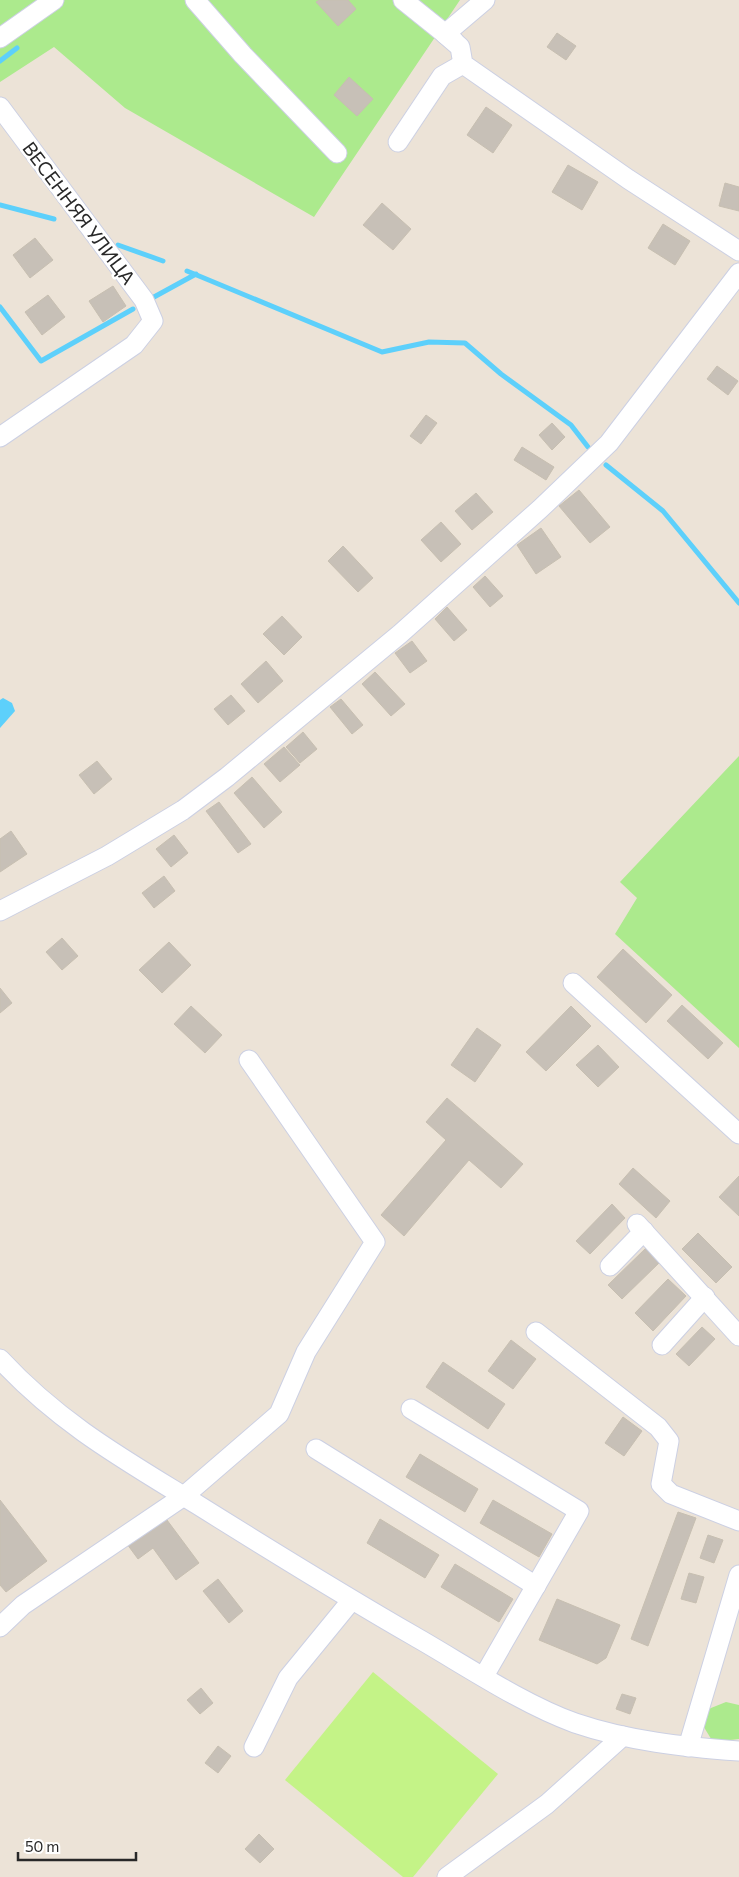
<svg xmlns="http://www.w3.org/2000/svg" width="739" height="1877" viewBox="0 0 739 1877" font-family="Commissioner,sans-serif">
<rect width="100%" height="100%" fill="#ece3d7"/>
<g fill="#acea8d">
<polygon points="0,0 460,0 314,217 125,108 54,47 0,82"/>
<polygon points="739,756 739,1048 615,934 637,898 620,882"/>
<polygon points="726,1702 739,1705 739,1739 713,1742 702,1724 706,1710"/>
</g>
<polygon fill="#c4f387" points="373,1672 498,1774 413,1877 403,1877 285,1780"/>
<polygon fill="#5dd0fb" points="3,698 12,703 15,711 0,728 0,700"/>
<g fill="none" stroke-linecap="round" stroke-linejoin="round">
<g stroke="#5dd0fb" stroke-width="5">
<polyline points="0,61 17,48"/>
<polyline points="0,205 54,219"/>
<polyline points="118,245 163,261"/>
<polyline points="187,271 382,352 429,342 465,343 501,374 571,425 588,447"/>
<polyline points="154,297 196,274"/>
<polyline points="0,307 41,361 133,309"/>
<polyline points="606,465 663,511 739,603"/>
</g>
</g>
<g fill="#c7c0b7" stroke="#c7bfb1">
<polygon points="319,0 348,0 356,9 338,26 316,2"/>
<polygon points="557,33 576,46 566,60 547,47"/>
<polygon points="349,77 373,99 357,116 334,95"/>
<polygon points="486,107 512,125 493,153 467,135"/>
<polygon points="568,165 598,182 582,210 552,192"/>
<polygon points="725,183 739,187 739,211 719,206"/>
<polygon points="382,203 411,229 393,250 363,225"/>
<polygon points="663,224 690,241 675,265 648,248"/>
<polygon points="35,238 53,260 30,278 13,255"/>
<polygon points="113,286 126,306 103,322 89,301"/>
<polygon points="48,295 65,317 42,335 25,312"/>
<polygon points="717,366 738,381 728,395 707,379"/>
<polygon points="426,415 437,423 421,444 410,436"/>
<polygon points="552,423 565,437 552,450 539,435"/>
<polygon points="522,447 554,467 546,480 514,460"/>
<polygon points="579,490 610,527 590,543 559,506"/>
<polygon points="476,493 493,512 472,530 455,511"/>
<polygon points="441,522 461,544 441,562 421,540"/>
<polygon points="541,528 561,557 536,574 517,545"/>
<polygon points="343,546 373,578 358,592 328,561"/>
<polygon points="485,576 503,596 490,607 473,587"/>
<polygon points="447,607 467,630 454,641 435,619"/>
<polygon points="282,616 302,637 284,655 263,634"/>
<polygon points="412,641 427,661 410,673 395,653"/>
<polygon points="266,661 283,681 258,703 241,684"/>
<polygon points="375,672 405,704 391,716 362,684"/>
<polygon points="231,695 245,711 228,725 214,709"/>
<polygon points="341,699 363,725 352,734 330,707"/>
<polygon points="303,732 317,749 300,763 286,747"/>
<polygon points="284,747 300,765 280,782 264,764"/>
<polygon points="97,761 112,779 94,794 79,775"/>
<polygon points="252,777 282,812 264,828 234,793"/>
<polygon points="219,802 251,844 238,853 206,811"/>
<polygon points="11,831 27,854 0,872 0,839"/>
<polygon points="174,835 188,853 171,867 156,849"/>
<polygon points="164,876 175,891 154,908 142,893"/>
<polygon points="62,938 78,956 62,970 46,952"/>
<polygon points="169,942 191,965 162,993 139,970"/>
<polygon points="623,949 672,995 646,1023 597,977"/>
<polygon points="0,988 12,1003 0,1013"/>
<polygon points="682,1005 723,1043 708,1059 667,1021"/>
<polygon points="191,1006 222,1035 205,1053 174,1024"/>
<polygon points="571,1006 591,1026 546,1071 526,1052"/>
<polygon points="477,1028 501,1045 475,1082 451,1065"/>
<polygon points="598,1045 619,1067 598,1087 576,1065"/>
<polygon points="447,1098 523,1164 501,1188 469,1160 404,1236 381,1215 446,1140 426,1122"/>
<polygon points="633,1168 670,1201 656,1218 619,1184"/>
<polygon points="739,1176 739,1216 719,1197"/>
<polygon points="612,1204 625,1218 590,1254 576,1241"/>
<polygon points="698,1233 732,1267 716,1283 682,1249"/>
<polygon points="646,1248 660,1262 622,1299 608,1285"/>
<polygon points="668,1279 686,1296 653,1331 635,1313"/>
<polygon points="702,1327 715,1339 689,1366 676,1354"/>
<polygon points="511,1340 536,1359 513,1389 488,1371"/>
<polygon points="443,1362 505,1404 488,1429 426,1387"/>
<polygon points="623,1417 642,1431 624,1456 605,1443"/>
<polygon points="420,1454 478,1489 465,1512 406,1477"/>
<polygon points="0,1500 47,1561 6,1592 0,1585"/>
<polygon points="493,1500 552,1534 539,1557 480,1523"/>
<polygon points="678,1512 696,1518 648,1646 631,1639"/>
<polygon points="164,1516 199,1563 176,1580 153,1548 138,1559 127,1544"/>
<polygon points="380,1519 439,1555 425,1578 367,1543"/>
<polygon points="708,1535 723,1540 714,1563 700,1558"/>
<polygon points="455,1564 513,1599 499,1622 441,1587"/>
<polygon points="689,1573 704,1577 696,1603 681,1599"/>
<polygon points="218,1579 243,1611 229,1623 203,1591"/>
<polygon points="557,1599 620,1625 606,1658 597,1664 539,1640"/>
<polygon points="201,1688 213,1703 200,1714 187,1700"/>
<polygon points="622,1694 636,1698 630,1714 616,1709"/>
<polygon points="218,1746 231,1756 218,1773 205,1763"/>
<polygon points="259,1834 274,1849 260,1863 245,1849"/>
</g>
<g fill="none" stroke-linecap="round" stroke-linejoin="round">
<defs>
<g id="minor">
<polyline points="195,0 243,55 337,153"/>
<polyline points="403,0 454,41"/>
<polyline points="485,0 445,34 460,47 463,64 628,179 739,251"/>
<polyline points="0,38 54,0"/>
<polyline points="0,107 144,300 153,321 134,345 0,437"/>
<polyline points="398,142 442,76 463,64"/>
<polyline points="0,911 107,856 183,810 227,777 400,634 540,509 609,443 739,273"/>
<polyline points="573,983 739,1134"/>
<polyline points="637,1224 739,1336"/>
<polyline points="610,1266 644,1231"/>
<polyline points="536,1332 658,1427 669,1441 661,1484 671,1494 739,1521"/>
<polyline points="662,1345 705,1297"/>
<path d="M 0,1359 C 60,1424 125,1460 198,1505 C 270,1550 341,1594 414,1636 C 463,1664 522,1704 575,1723 C 628,1741 684,1747 739,1751"/>
<polyline points="411,1409 579,1511 484,1676"/>
<polyline points="316,1449 536,1586"/>
<polyline points="0,1627 23,1605 184,1496 279,1414 306,1352 375,1242 249,1060"/>
<polyline points="254,1747 288,1678 351,1601"/>
<polyline points="688,1747 739,1575"/>
<polyline points="447,1877 547,1804 623,1736"/>
</g>
</defs>
<use href="#minor" stroke="#ccd0e3" stroke-width="21"/>
<use href="#minor" stroke="#fff" stroke-width="19"/>
</g>
<g text-anchor="middle" stroke-width="5" stroke-linejoin="round" paint-order="stroke">
<g font-size="19" fill="#282828" stroke="#fff">
<text transform="translate(79 213) rotate(53)" y="7">ВЕСЕННЯЯ УЛИЦА</text>
</g>
</g>
<path d="M18 1852v8h118v-8" fill="none" stroke="#282828" stroke-width="2.5"/>
<text x="25" y="1852" font-size="15" fill="#282828" stroke="#ffffff" stroke-width="4" paint-order="stroke">50 m</text>
</svg>
